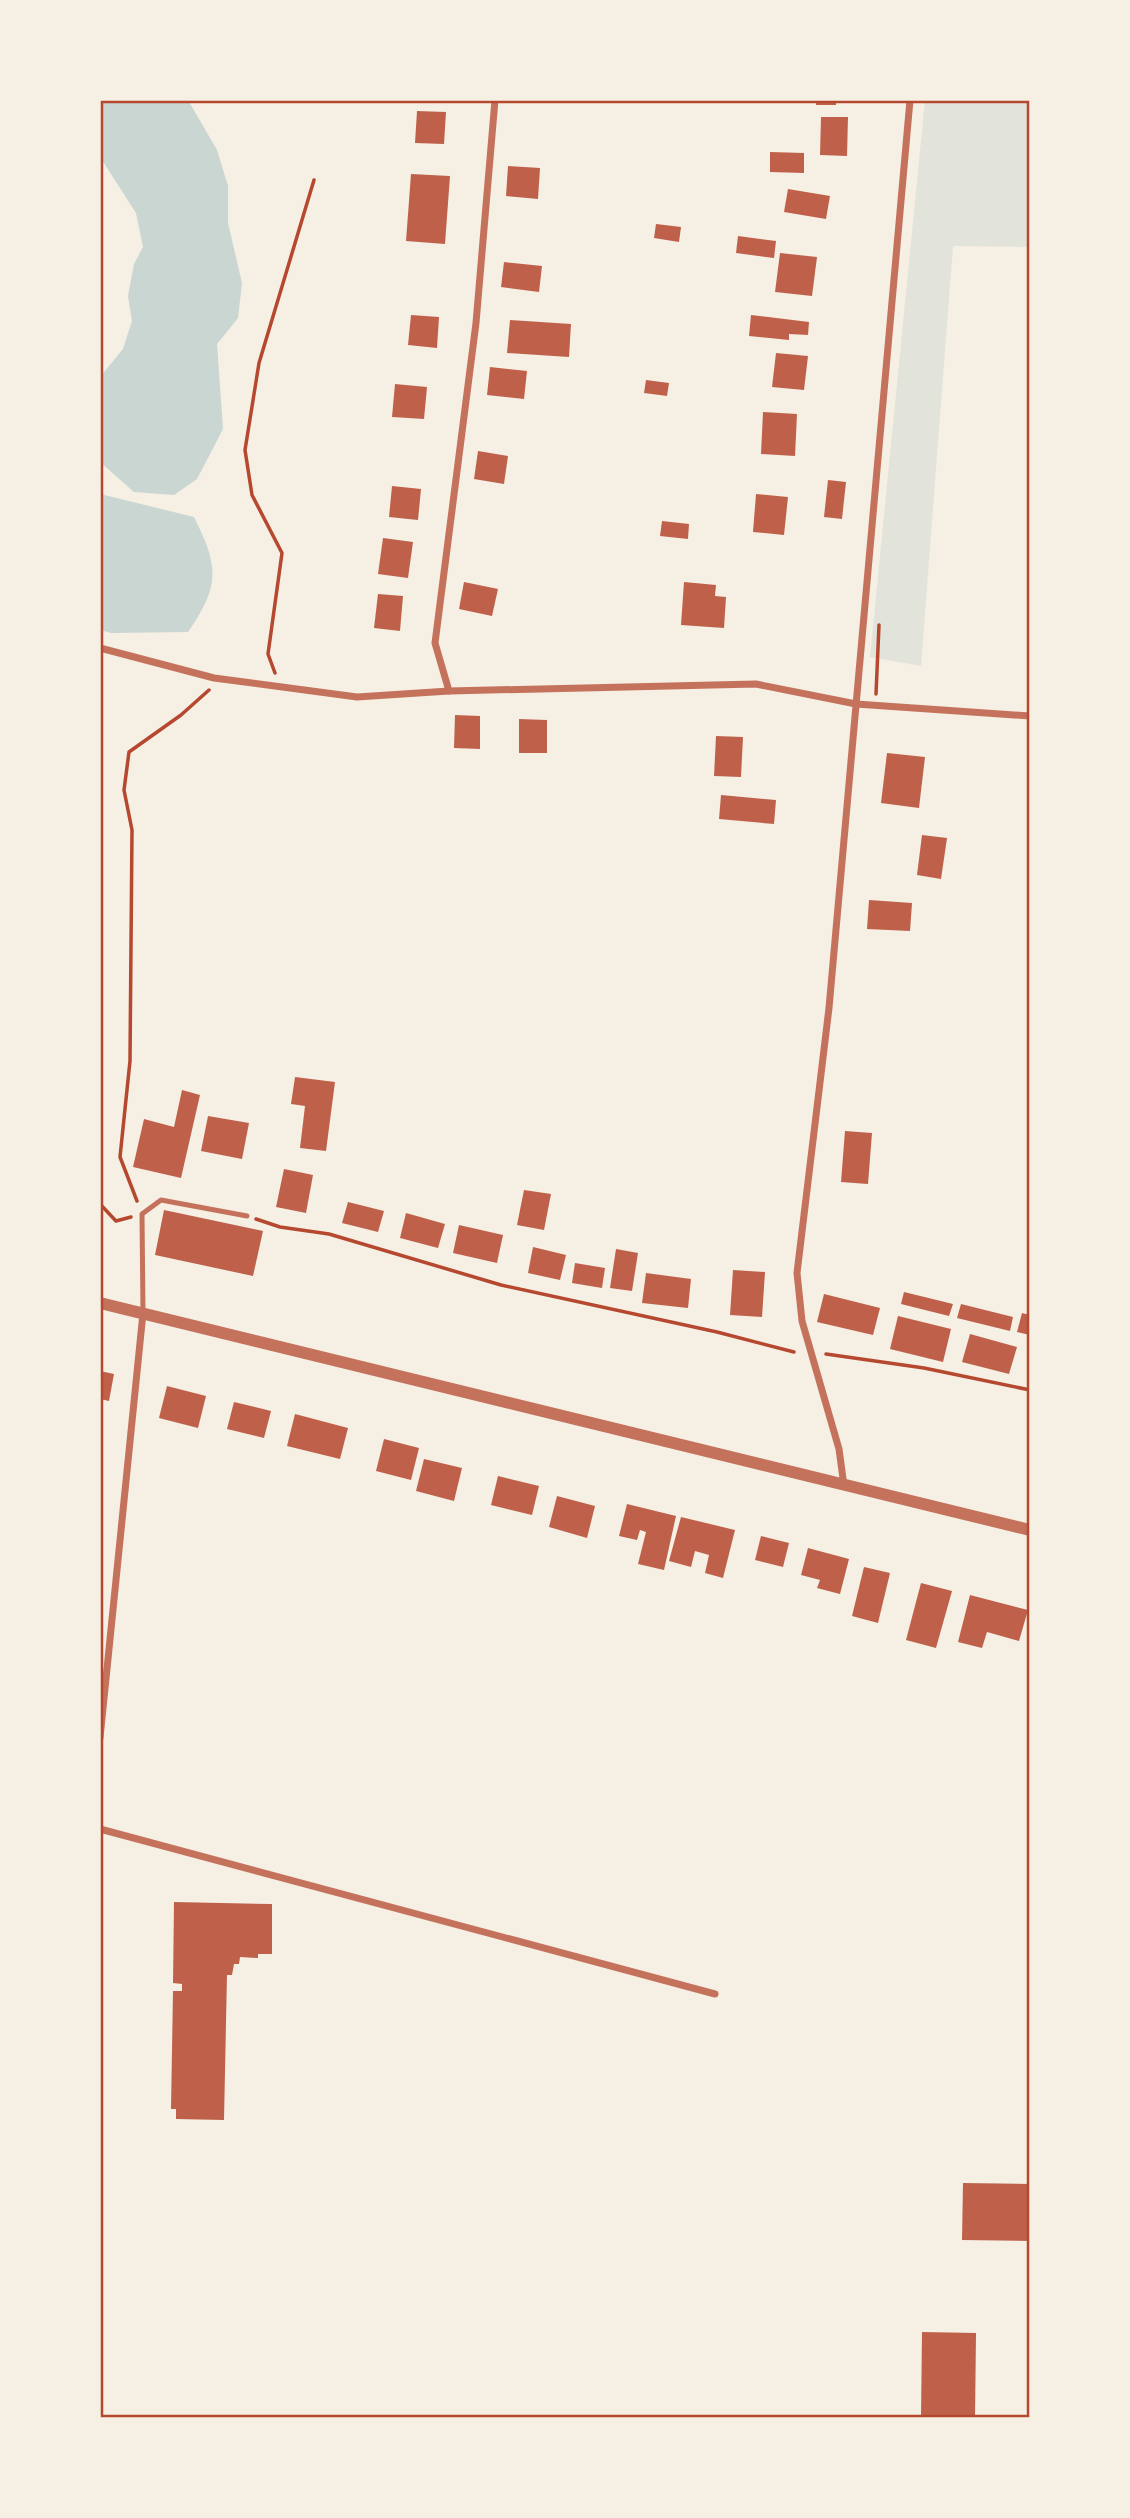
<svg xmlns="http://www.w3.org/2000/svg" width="1130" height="2518" viewBox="0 0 1130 2518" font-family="'Exo 2',sans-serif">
<rect width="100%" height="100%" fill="#f6efe4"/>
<polygon fill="#e2e4dc" points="925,100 1030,100 1030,247 953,246 921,666 870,657"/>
<g fill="#c9d6d2">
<polygon points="100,100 188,100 217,150 228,186 228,223 242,283 238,318 217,344 223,429 197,479 174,495 134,492 100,462 100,377 123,349 132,321 128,296 134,264 143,247 136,213 100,157"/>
<path d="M 100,494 L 194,517 C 219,567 220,585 188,632 L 111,633 L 100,630 Z"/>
</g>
<g fill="#bf614a">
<rect x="816" y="100" width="20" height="5"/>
<polygon points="417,111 446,112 444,144 415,143"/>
<polygon points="821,117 848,117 847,156 820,155"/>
<polygon points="770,152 804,153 804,173 770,172"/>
<polygon points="508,166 540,168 538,199 506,196"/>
<polygon points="411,174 450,176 445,244 406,241"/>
<polygon points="788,189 830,196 826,219 784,212"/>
<polygon points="656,224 681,227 679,242 654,238"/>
<polygon points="738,236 776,241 774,258 736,253"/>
<polygon points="780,253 817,257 812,296 775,292"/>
<polygon points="504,262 542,266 539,292 501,287"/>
<polygon points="411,315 439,317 437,348 408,345"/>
<polygon points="751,315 809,322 808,335 789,334 789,340 749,336"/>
<polygon points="510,320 571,324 569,357 507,353"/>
<polygon points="776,353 808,356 804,390 772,387"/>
<polygon points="490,367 527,371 524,399 487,395"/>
<polygon points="646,380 669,383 667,396 644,393"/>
<polygon points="395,384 427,387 424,419 392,417"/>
<polygon points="763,412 797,414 795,456 761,454"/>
<polygon points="478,451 508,456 504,484 474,479"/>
<polygon points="828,480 846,482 842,519 824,517"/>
<polygon points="392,486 421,489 418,520 389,517"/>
<polygon points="756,494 788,497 784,535 753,532"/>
<polygon points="662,521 689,524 688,539 660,536"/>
<polygon points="383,538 413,542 408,578 378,574"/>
<polygon points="464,582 498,589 492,616 459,609"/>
<polygon points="684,582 716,585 715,596 726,597 724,628 681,625"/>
<polygon points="378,594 403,596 400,631 374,628"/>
<polygon points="455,715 480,716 480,749 454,748"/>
<polygon points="519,719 547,720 547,753 519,753"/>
<polygon points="716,736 743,737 741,777 714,776"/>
<polygon points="887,753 925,757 919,808 881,803"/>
<polygon points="721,795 776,800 774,824 719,819"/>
<polygon points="922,835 947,838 941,879 917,875"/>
<polygon points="869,900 912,903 910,931 867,929"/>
<polygon points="295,1077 335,1082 326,1151 300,1148 305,1106 291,1104"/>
<polygon points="182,1090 200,1095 181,1178 133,1167 144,1119 174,1127"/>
<polygon points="208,1116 249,1123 242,1159 201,1151"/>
<polygon points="845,1131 872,1133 868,1184 841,1182"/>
<polygon points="284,1169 313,1175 306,1213 276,1207"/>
<polygon points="524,1190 551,1194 544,1230 517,1225"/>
<polygon points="348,1202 384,1211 378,1232 342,1223"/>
<polygon points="164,1210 263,1231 253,1276 155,1255"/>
<polygon points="406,1213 445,1224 438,1248 400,1238"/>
<polygon points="459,1225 503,1235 497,1263 453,1253"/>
<polygon points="533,1247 566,1255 560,1280 528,1273"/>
<polygon points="616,1249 638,1253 632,1291 610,1288"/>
<polygon points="575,1263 605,1268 602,1288 572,1283"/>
<polygon points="733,1270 765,1272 762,1317 730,1315"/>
<polygon points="646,1273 691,1279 688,1308 642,1303"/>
<polygon points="904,1292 953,1304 949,1316 901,1304"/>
<polygon points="824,1294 880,1308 873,1335 817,1322"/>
<polygon points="961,1304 1013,1317 1010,1331 957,1318"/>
<polygon points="1022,1313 1030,1315 1030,1335 1017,1332"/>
<polygon points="898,1316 951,1329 943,1362 890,1349"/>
<polygon points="970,1334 1017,1347 1009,1374 962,1362"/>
<polygon points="100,1371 114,1374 109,1401 100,1399"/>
<polygon points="167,1386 206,1396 198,1428 159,1418"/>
<polygon points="234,1402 271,1411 264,1438 227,1429"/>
<polygon points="295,1414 348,1428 340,1459 287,1446"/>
<polygon points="384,1439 419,1448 411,1480 376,1471"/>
<polygon points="424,1459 462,1468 454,1501 416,1491"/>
<polygon points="498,1476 539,1486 532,1515 491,1505"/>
<polygon points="557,1496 595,1506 587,1538 549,1527"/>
<polygon points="627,1504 676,1516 664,1570 638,1564 646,1532 640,1530 637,1540 619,1536"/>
<polygon points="681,1517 735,1530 723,1578 705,1573 709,1555 695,1551 691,1567 669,1561"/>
<polygon points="761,1536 789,1543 783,1567 755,1560"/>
<polygon points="808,1548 849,1559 840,1594 817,1588 820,1580 801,1575"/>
<polygon points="864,1567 890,1573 878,1623 852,1616"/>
<polygon points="921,1583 952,1591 936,1648 906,1640"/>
<polygon points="970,1595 1028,1610 1019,1641 987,1632 982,1648 958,1642"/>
<polygon points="174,1902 272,1904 272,1954 258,1954 258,1958 240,1957 239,1964 234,1964 232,1975 227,1975 224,2120 176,2119 176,2109 171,2109 173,1991 182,1991 182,1984 173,1983"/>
<polygon points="963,2183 1030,2184 1030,2241 962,2240"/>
<polygon points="922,2332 976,2333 975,2418 921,2418"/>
</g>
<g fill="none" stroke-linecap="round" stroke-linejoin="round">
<g stroke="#b5482f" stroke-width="3.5">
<polyline points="275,673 268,654 282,553 252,495 245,450 259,363 314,180"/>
<polyline points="876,694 879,625"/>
<polyline points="137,1201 120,1157 130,1061 132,830 124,790 129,752 181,715 209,690"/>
<polyline points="100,1204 116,1221 131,1217"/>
<polyline points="256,1219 280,1227 329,1234 501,1285 717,1332 794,1352"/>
<polyline points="826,1354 924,1368 1030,1390"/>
</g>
<polyline stroke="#c5725c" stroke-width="5" points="143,1312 142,1214 161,1200 247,1216"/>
<g stroke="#c5725c" stroke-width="7">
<polyline points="495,100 476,323 435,643 449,691 756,684 856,704 1030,716"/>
<polyline points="100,648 214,678 357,697 449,691"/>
<polyline points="844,1486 839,1449 802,1321 797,1273 829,1008 910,100"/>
<polyline points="100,1738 143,1313"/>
<polyline points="100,1829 715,1994"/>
</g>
<polyline stroke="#c5725c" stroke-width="12" points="100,1303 1030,1530"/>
</g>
<rect width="1130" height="2518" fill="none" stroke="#f6efe4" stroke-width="203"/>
<rect x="102" y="102" width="926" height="2314" fill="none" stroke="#b5482f" stroke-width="2.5"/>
</svg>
